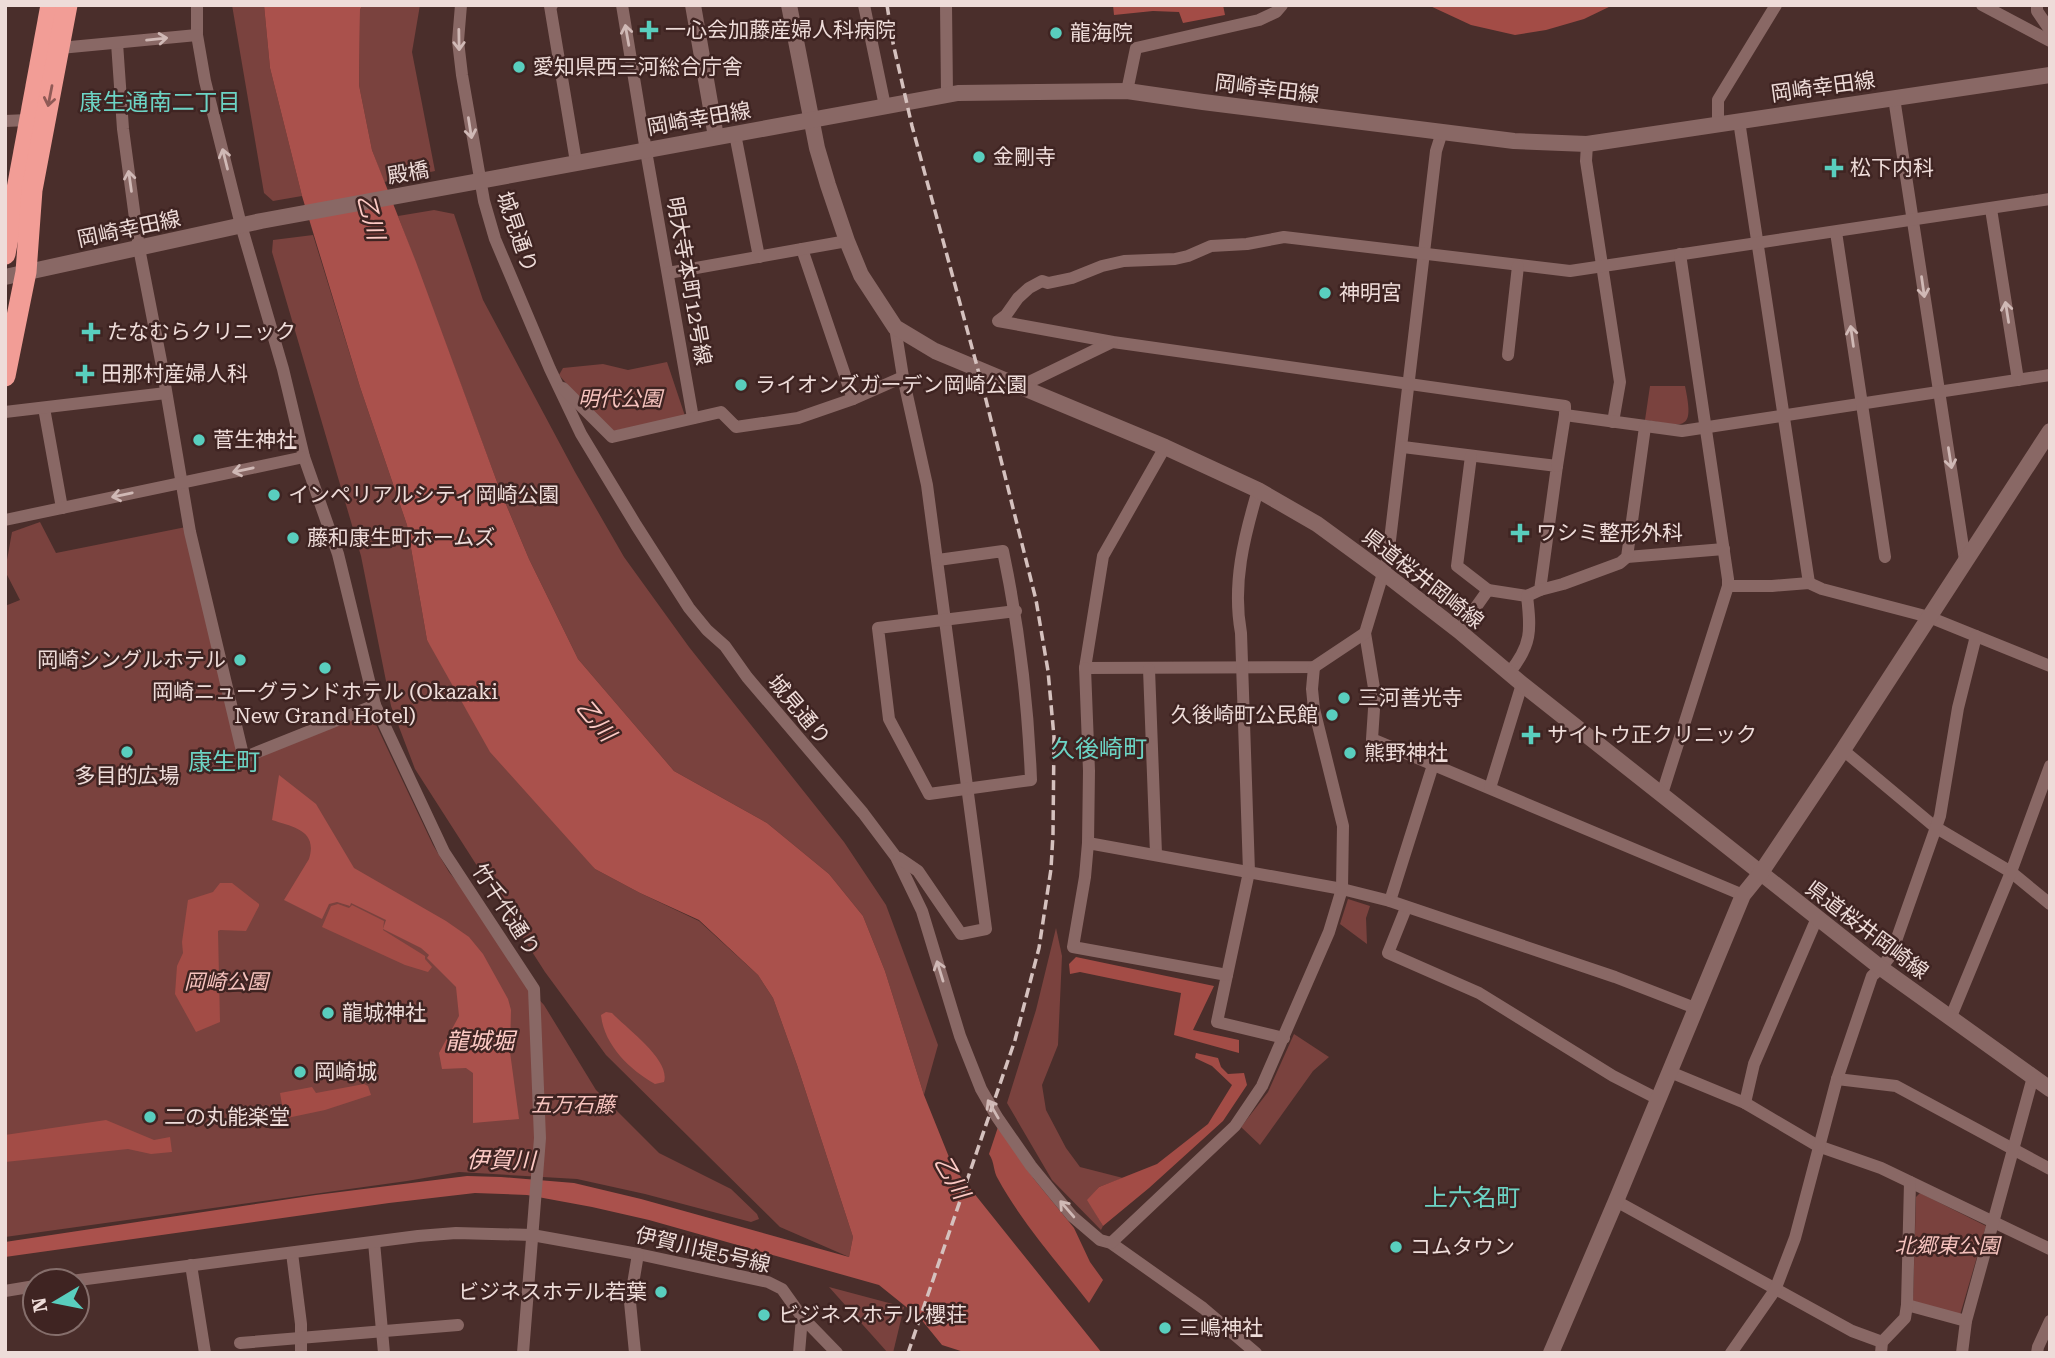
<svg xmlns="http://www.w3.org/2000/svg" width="2055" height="1358" viewBox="0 0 2055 1358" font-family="'Roboto Serif','Noto Sans JP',serif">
<rect width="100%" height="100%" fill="#4a2e2b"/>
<g fill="#7a423e">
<polygon points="232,5 264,5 270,68 302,196 273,201 264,193"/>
<polygon points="362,5 420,5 412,52 435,171 384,182 372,150 359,85 360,10"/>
<polygon points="434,210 454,214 483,300 575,472 624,557 689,647 844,842 886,905 938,1045 924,1095 885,971 863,916 829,874 767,823 674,771 578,659 529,559 500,490 398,216"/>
<polygon points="313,235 360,387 407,525 427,640 595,869 640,893 699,921 758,975 773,998 797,1065 853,1237 849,1257 780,1227 606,1055 545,972 415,769 391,706 361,556 272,252 273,240"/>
<polygon points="667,362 685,416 609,432 559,375 563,368 603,364 628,370"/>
<path d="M 1650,386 L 1685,386 C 1695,433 1684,426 1645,420 Z"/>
<polygon points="40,522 56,553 186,527 247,762 366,714 371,714 433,845 449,872 479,909 530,990 544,1005 596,1090 659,1153 731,1189 757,1214 759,1219 751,1222 645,1194 577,1179 459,1172 407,1181 5,1237 5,606 20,600 5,571 12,532"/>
<polygon points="1348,899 1370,906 1366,918 1367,944 1340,924"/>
<polygon points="1056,928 1062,956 1058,1045 1042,1085 1046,1110 1066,1148 1080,1167 1123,1178 1099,1187 1088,1200 1103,1226 1101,1230 1052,1180 1007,1103 1036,1010"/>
<polygon points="1294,1034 1329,1057 1313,1071 1260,1145 1241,1127 1268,1092"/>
<polygon points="1920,1193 1986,1226 1960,1315 1913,1301 1916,1197"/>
<polygon points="829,1287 904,1307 893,1353 888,1353"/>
</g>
<g fill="#a34c46">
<polygon points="1113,5 1223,5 1225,15 1183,23 1179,12 1153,11 1114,15"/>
<polygon points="1428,5 1613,5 1584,19 1546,30 1515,35 1471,25"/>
<polygon points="220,883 232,883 259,904 259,906 246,931 220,930 218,931 220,1022 196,1032 175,994 177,966 183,953 182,942 188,900 213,892"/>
<polygon points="338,904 349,908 352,905 384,921 383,930 425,956 425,959 432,967 428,972 405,965 322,927 331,906"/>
<polygon points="1076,957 1214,986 1193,1030 1239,1040 1239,1053 1174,1035 1181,993 1080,972 1070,974 1069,964"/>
<polygon points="1196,1053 1218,1058 1221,1067 1228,1074 1244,1073 1247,1085 1223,1121 1149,1188 1103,1226 1087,1200 1099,1187 1157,1164 1208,1124 1232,1085 1212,1066 1195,1058"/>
<polygon points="364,1084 368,1086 371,1095 325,1110 287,1118 284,1116 280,1093 312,1087 316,1093"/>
<polygon points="106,1120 154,1140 170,1137 172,1152 151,1154 128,1149 5,1162 5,1135"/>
<path d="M 998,1127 L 1034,1179 L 1074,1228 L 1090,1262 L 1103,1280 L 1089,1303 C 1058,1263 1022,1223 998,1179 C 993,1171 995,1163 989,1154 Z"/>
</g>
<g fill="#aa514c">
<polygon points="264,5 362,5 360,10 359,85 372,150 416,262 500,490 529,559 578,659 674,771 767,823 829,874 863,916 885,971 924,1095 953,1167 1102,1353 967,1353 942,1345 920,1318 879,1285 649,1220 592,1207 527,1195 475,1193 389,1203 5,1257 5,1242 316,1195 467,1176 501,1177 574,1183 641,1199 849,1257 853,1237 797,1065 773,998 758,975 699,920 640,893 595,869 490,752 427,640 407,525 360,387 302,196 270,68"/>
<path d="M 279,775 L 316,804 L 354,868 L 446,921 L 469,937 L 483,954 L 508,999 L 511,1010 L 510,1052 L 519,1119 L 473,1123 L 473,1073 L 466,1068 L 442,1069 L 439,1053 L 459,1016 L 456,987 L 427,958 L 429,955 L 421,948 L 383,929 L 386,920 L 351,903 L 350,906 L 337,902 L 329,904 L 322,919 L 284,900 L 309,859 C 318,830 293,827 272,820 Z"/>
<path d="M 606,1012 L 612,1013 C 627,1029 671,1060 664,1082 L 655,1084 C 630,1070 604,1045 601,1015 Z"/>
</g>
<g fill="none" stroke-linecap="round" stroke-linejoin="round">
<g stroke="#896865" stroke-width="12">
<polyline points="197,5 197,35 205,81 241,225 283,369 304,457 338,554 375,705 444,852 534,989 540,1138 523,1353"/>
<polyline points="461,5 458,41 462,75 484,201 495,239 550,369 581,434 636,525 689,608 707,630 725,646 747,677 863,813 896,857 922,911 960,1036 981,1089 997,1117 1031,1166 1072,1216 1100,1240 1111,1243 1203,1308 1256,1353"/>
<polyline points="552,5 550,6 576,162"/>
<polyline points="622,5 646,151 693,418"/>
<polyline points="864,5 885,106"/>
<polyline points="946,5 947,94"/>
<polyline points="1982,5 2050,41"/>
<polyline points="2037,5 2037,11 2050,30"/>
<polyline points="117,43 123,129 139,248 161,361 190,532 243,755 248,756 375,705"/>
<polyline points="60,48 197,35"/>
<polyline points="1127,91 1136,48 1259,20 1276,12 1282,5"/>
<polyline points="1894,98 1965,560"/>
<polyline points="5,121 28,120"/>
<polyline points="1739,121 1809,583"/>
<polyline points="1718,124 1718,100 1776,5"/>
<polyline points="1442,132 1436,151 1388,557 1365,633 1375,694 1372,739 1743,895"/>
<polyline points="735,134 759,257"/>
<polyline points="1587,144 1586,161 1620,382 1613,422"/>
<polyline points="2050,199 1570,271 1284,237 1247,244 1211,246 1188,256 1175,259 1124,261 1102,266 1072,278 1048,283 1042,281 1029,288 1018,298 1006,315 998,321 1113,342 1565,406 1565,415 1682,431 2050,375"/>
<polyline points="1991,209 2018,380"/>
<polyline points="1836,232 1885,557"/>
<polyline points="802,249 853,399"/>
<polyline points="668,273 847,241"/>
<polyline points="895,327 903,377 927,485 986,929 961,934 918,871 899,858"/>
<polyline points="1508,355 1518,266"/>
<polyline points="1021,386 1112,342"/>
<polyline points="563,388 612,437 721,412 736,427 798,418 853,399 903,377"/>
<polyline points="44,408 62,508"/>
<polyline points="5,412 166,393"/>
<polyline points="1165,447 1103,556 1085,668 1314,667 1365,633"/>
<polyline points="1403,447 1557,466 1540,590 1527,596 1488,590 1459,631"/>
<polyline points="1471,456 1457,566 1488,590"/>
<polyline points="1557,466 1565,415"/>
<path d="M 1258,490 C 1244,537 1232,584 1241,633 L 1249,872 L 1217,1022 L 1284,1038"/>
<polyline points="5,520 304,457"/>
<polyline points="1627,557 1724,549"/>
<path d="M 938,560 L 1003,551 C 1019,627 1028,702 1031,780 L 929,794 L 889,719 L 878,628 L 1016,611"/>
<polyline points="1728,586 1772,586 1809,583 1822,589 1929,617 2050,666"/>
<polyline points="1540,590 1563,584 1620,563 1627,557 1645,427"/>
<polyline points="1085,668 1089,771 1088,843"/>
<polyline points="1149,669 1156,854"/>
<path d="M 1509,673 C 1532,645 1531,630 1527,596"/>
<polyline points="1843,750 1935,827 2011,872 2050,904"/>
<polyline points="1490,788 1522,684"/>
<polyline points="1662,794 1728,586 1728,579 1680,254"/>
<polyline points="1390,901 1433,765"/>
<polyline points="1406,908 1388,953 1479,993 1613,1076 1658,1099"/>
<polyline points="1227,975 1073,947 1085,877 1088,843 1342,889 1390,901 1615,977 1695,1008"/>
<polyline points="1950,1019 2011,872 2050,766"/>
<polyline points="1670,1072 1745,1103 1818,1146 1881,1168 2050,1249"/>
<polyline points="1837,1079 1896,1086 2050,1169"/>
<polyline points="1745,1103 1754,1064 1817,918"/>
<polyline points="1616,1201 1852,1331 1882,1342"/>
<polyline points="374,1242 384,1353"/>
<polyline points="1111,1243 1235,1126 1262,1086 1329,932 1342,889 1343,826 1314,709 1312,689 1314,667"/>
<polyline points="292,1253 301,1324 301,1353"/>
<polyline points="191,1265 205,1353"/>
<polyline points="71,1281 418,1236 456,1233 532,1235 638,1254 768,1282 782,1289 802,1317 837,1353"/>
<polyline points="5,1291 35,1286"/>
<polyline points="1907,1305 1966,1321"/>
<polyline points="240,1343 458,1325"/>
<polyline points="635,1353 630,1302 638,1254"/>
<polyline points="799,1353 802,1317"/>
<polyline points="1731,1353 1775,1290 1795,1238 1837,1079 1872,976 1881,968 1891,955 1940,816 1958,708 1976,636"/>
<polyline points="1881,1353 1882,1342 1905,1318 1907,1305 1910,1182"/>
<polyline points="1962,1353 1966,1321 2033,1077"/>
<polyline points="2037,1353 2038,1347 2050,1321"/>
</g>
<g stroke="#896865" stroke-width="16">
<polyline points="693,5 716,137"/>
<polyline points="789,5 817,148 828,185 847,241 861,275 895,327 935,351 1165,447 1258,490 1317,524 1384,573 1459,631 1522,684 1881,968 2050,1089"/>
<polyline points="5,277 261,221 958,93 1127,91 1203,102 1514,141 1587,144 2050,75"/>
<polyline points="1551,1353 1616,1201 1743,895 1760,874 1843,750 2050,431"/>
</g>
<g stroke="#f29d96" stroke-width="21">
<polyline points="5,254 51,5"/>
<polyline points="5,376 26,272 32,190 67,5"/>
</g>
<polyline stroke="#d5c1be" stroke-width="3.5" stroke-dasharray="10 5" stroke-linecap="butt" points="887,5 893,43 912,126 984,392 1036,600 1048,671 1054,737 1053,834 1051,869 1039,948 1015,1040 908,1353"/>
</g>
<defs><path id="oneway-shaft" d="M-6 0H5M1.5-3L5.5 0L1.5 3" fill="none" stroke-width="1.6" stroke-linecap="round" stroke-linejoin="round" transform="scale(1.75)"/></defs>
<g stroke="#d0b9b6">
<use href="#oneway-shaft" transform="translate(627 35) rotate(-100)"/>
<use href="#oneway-shaft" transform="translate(157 39) rotate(-6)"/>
<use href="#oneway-shaft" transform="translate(459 40) rotate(89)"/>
<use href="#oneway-shaft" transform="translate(470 128) rotate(81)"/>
<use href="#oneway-shaft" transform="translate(225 159) rotate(-104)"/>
<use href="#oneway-shaft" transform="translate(130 181) rotate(-98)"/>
<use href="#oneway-shaft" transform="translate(1923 287) rotate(82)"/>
<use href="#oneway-shaft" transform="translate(2007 312) rotate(-99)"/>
<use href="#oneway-shaft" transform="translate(1852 336) rotate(-98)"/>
<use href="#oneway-shaft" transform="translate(1950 458) rotate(81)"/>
<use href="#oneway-shaft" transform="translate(243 470) rotate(168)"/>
<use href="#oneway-shaft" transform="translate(122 495) rotate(168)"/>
<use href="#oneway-shaft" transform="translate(940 971) rotate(-107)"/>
<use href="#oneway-shaft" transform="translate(993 1109) rotate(-120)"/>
<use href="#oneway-shaft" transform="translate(1067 1209) rotate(-131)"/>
</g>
<use stroke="#905a56" href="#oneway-shaft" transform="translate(50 96) rotate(101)"/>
<g fill="#59cebe" stroke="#3f2422" stroke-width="2.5">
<path d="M645.5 19.5h7v7h7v7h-7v7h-7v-7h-7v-7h7z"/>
<circle cx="1056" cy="33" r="7"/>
<circle cx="519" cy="67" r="7"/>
<circle cx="979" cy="157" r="7"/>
<path d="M1830.5 157.5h7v7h7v7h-7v7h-7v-7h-7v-7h7z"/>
<circle cx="1325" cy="293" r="7"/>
<path d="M87.5 321.5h7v7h7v7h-7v7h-7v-7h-7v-7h7z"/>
<path d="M81.5 363.5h7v7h7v7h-7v7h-7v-7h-7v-7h7z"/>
<circle cx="741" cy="385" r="7"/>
<circle cx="199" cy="440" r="7"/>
<circle cx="274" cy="495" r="7"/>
<path d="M1516.5 522.5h7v7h7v7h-7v7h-7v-7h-7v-7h7z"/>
<circle cx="293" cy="538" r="7"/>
<circle cx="240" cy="660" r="7"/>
<circle cx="325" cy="668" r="7"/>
<circle cx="1344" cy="698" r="7"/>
<circle cx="1332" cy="715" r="7"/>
<path d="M1527.5 724.5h7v7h7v7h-7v7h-7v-7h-7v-7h7z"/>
<circle cx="127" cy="752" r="7"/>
<circle cx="1350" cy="753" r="7"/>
<circle cx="328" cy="1013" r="7"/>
<circle cx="300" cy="1072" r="7"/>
<circle cx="150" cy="1117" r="7"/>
<circle cx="1396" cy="1247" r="7"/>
<circle cx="661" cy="1292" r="7"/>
<circle cx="764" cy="1315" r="7"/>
<circle cx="1165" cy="1328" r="7"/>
</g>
<g text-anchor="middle" stroke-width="5" stroke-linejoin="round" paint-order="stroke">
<g font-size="21" fill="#eedcd9" stroke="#3f2422" text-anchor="start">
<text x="665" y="37">一心会加藤産婦人科病院</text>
<text x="1070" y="40">龍海院</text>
<text x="533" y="74">愛知県西三河総合庁舎</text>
<text x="993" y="164">金剛寺</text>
<text x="1850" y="175">松下内科</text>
<text x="1339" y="300">神明宮</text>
<text x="107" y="339">たなむらクリニック</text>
<text x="101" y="381">田那村産婦人科</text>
<text x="755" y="392">ライオンズガーデン岡崎公園</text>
<text x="213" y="447">菅生神社</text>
<text x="288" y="502">インペリアルシティ岡崎公園</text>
<text x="1536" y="540">ワシミ整形外科</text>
<text x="307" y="545">藤和康生町ホームズ</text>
<text x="226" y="667" text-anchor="end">岡崎シングルホテル</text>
<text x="325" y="699" text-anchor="middle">岡崎ニューグランドホテル (Okazaki<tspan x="325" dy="24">New Grand Hotel)</tspan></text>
<text x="1358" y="705">三河善光寺</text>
<text x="1318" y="722" text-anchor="end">久後崎町公民館</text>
<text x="1547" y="742">サイトウ正クリニック</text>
<text x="1364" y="760">熊野神社</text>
<text x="127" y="783" text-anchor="middle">多目的広場</text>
<text x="342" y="1020">龍城神社</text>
<text x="314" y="1079">岡崎城</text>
<text x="164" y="1124">二の丸能楽堂</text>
<text x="1410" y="1254">コムタウン</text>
<text x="647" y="1299" text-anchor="end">ビジネスホテル若葉</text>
<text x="778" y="1322">ビジネスホテル櫻荘</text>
<text x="1179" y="1335">三嶋神社</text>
</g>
<g font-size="21" fill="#eedcd9" stroke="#3f2422">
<text transform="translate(1823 87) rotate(-8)" y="7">岡崎幸田線</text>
<text transform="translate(1267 89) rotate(7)" y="7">岡崎幸田線</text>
<text transform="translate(699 119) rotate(-10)" y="7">岡崎幸田線</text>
<text transform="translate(408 173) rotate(-10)" y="7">殿橋</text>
<text transform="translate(129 229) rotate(-12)" y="7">岡崎幸田線</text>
<text transform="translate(517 232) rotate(71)" y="7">城見通り</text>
<text transform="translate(689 281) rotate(80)" y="7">明大寺本町12号線</text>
<text transform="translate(1423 579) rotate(38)" y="7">県道桜井岡崎線</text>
<text transform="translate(799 710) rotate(50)" y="7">城見通り</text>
<text transform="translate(506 910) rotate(57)" y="7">竹千代通り</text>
<text transform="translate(1867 930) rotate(37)" y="7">県道桜井岡崎線</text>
<text transform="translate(703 1250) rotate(13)" y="7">伊賀川堤5号線</text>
</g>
<g font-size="21" font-style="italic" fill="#f6c3be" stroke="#3f2422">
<text x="620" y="406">明代公園</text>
<text x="226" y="989">岡崎公園</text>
<text x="573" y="1112">五万石藤</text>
<text x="1947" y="1253">北郷東公園</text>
</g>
<g font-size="23" fill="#6cd4c5" stroke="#3f2422">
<text x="160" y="110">康生通南二丁目</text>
</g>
<g font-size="23" font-style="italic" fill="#fdcac5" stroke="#3f2422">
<text transform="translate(371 217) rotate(75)" y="8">乙川</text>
<text transform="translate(596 720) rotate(50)" y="8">乙川</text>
<text x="480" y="1049">龍城堀</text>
<text transform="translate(501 1160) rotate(1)" y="8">伊賀川</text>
<text transform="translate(952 1177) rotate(60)" y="8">乙川</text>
</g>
<g font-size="24" fill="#6cd4c5" stroke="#3f2422">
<text x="1099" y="757">久後崎町</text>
<text x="224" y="770">康生町</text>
<text x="1472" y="1206">上六名町</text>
</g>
</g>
<rect width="2055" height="1358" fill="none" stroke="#eedcd9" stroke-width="14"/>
<g transform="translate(56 1302) rotate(260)"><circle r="33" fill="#3f2422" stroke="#856e6b" stroke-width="2"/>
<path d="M0-5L12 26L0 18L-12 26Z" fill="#59cebe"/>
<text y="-10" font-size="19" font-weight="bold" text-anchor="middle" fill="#eedcd9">N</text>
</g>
</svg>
